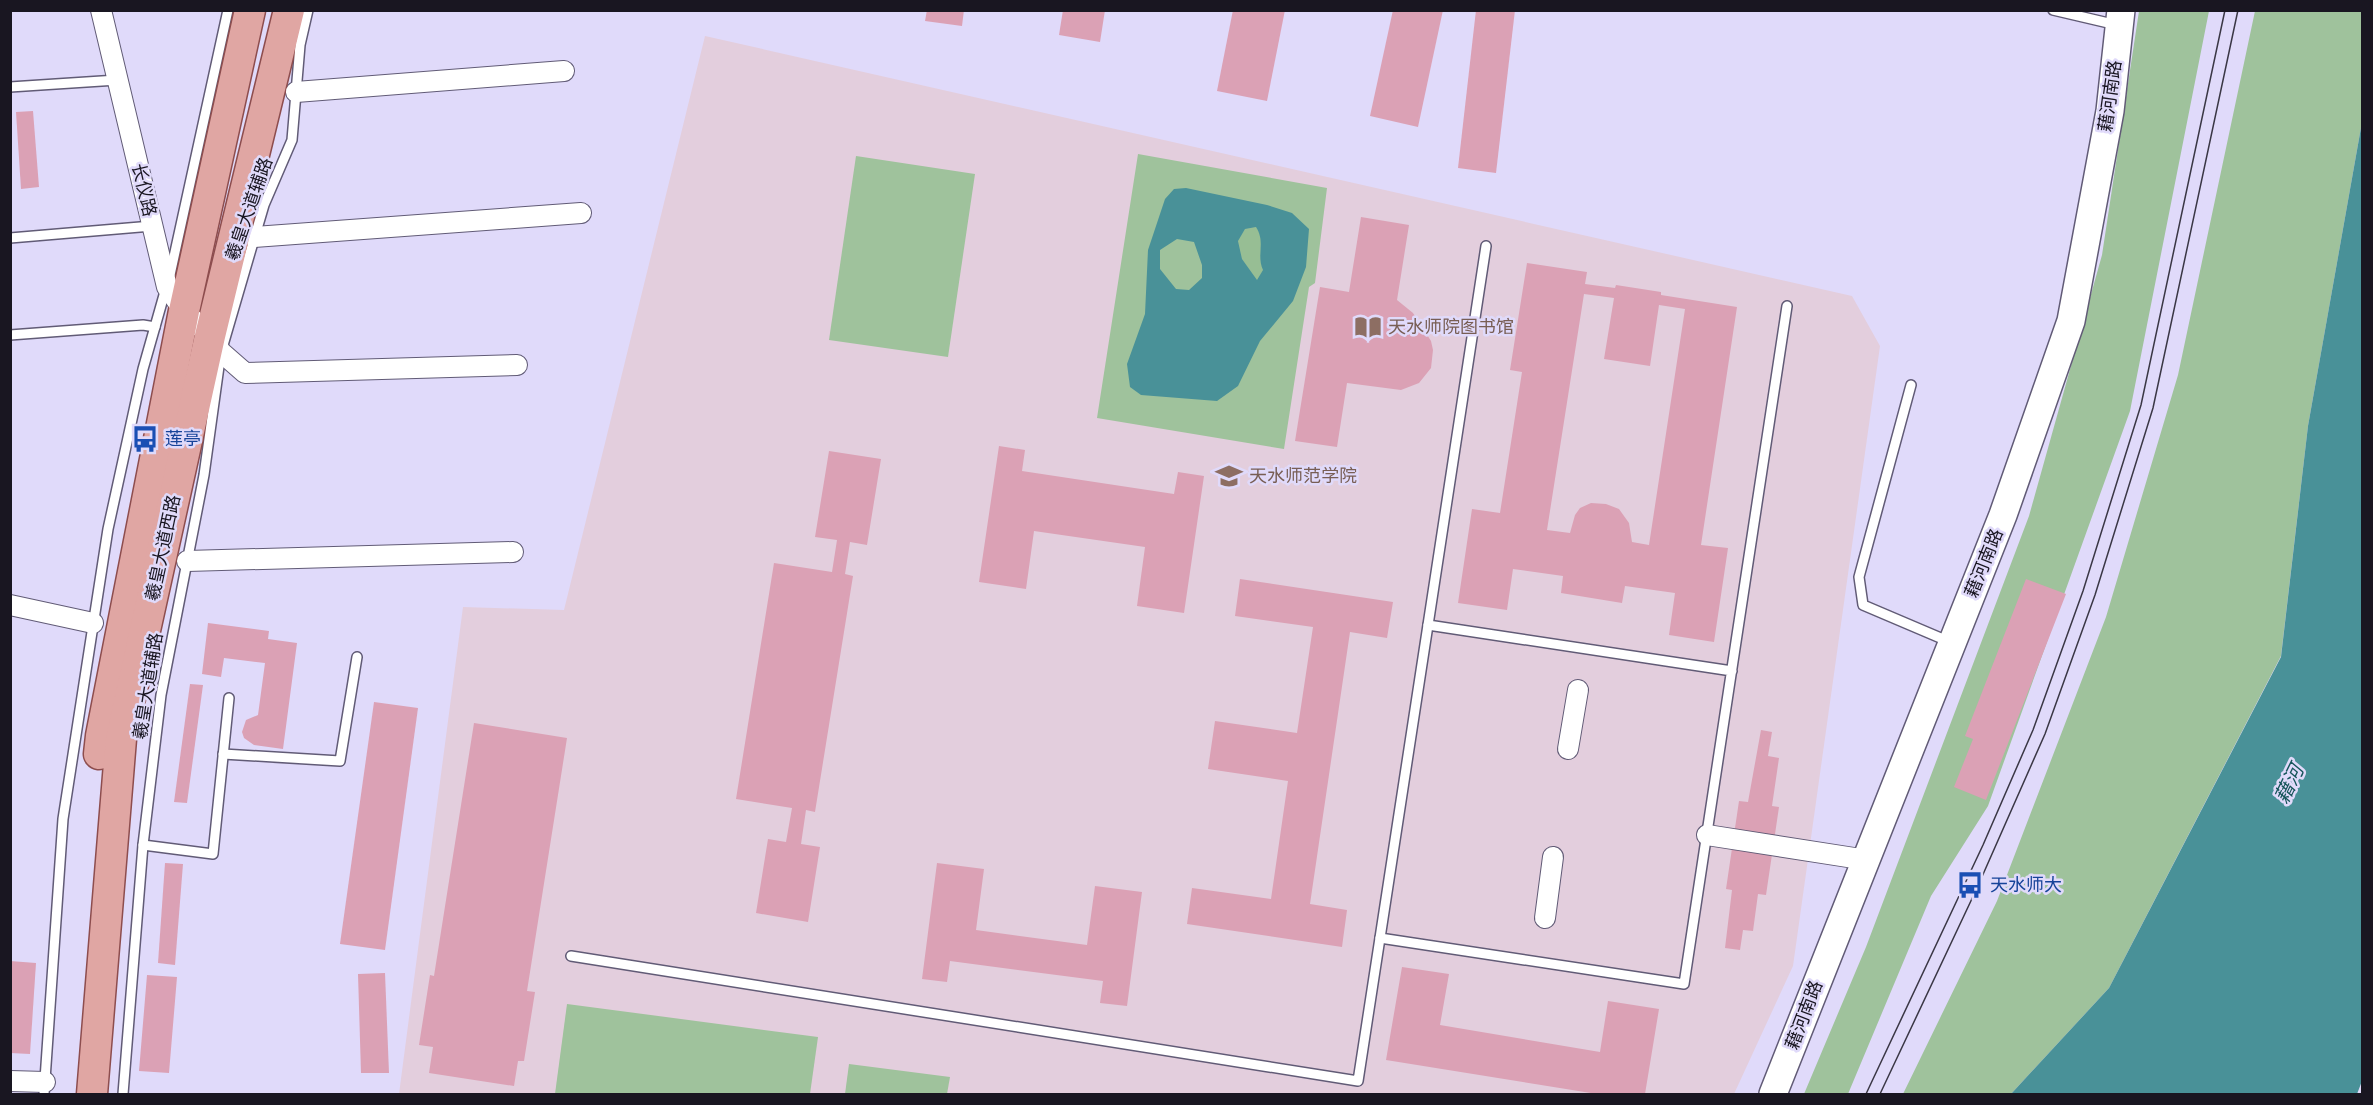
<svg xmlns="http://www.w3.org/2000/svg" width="2373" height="1105" viewBox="0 0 2373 1105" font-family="Roboto,'Noto Sans SC',sans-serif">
<rect width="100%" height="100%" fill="#e0dafa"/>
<polygon fill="#e3cedd" points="705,36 1852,296 1880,346 1793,966 1734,1094 399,1094 463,607 564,610"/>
<g fill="#9fc29c">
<polygon points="2139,11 2209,11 2130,411 1988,806 1931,896 1848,1094 1804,1094 1866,947 2029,516 2102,255"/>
<polygon points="2255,11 2362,11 2362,122 2308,426 2281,656 2109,988 2011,1094 1903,1094 1997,901 2106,617 2178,375"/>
<polygon points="1138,154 1327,188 1315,283 1309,287 1284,449 1097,418"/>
<polygon points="856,156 975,174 948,357 829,340"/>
<polygon points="567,1004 818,1037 810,1094 555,1094"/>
<polygon points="849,1064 950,1077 947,1094 845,1094"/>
</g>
<path fill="#97be94" d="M 1257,227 C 1266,245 1256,254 1263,270 L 1257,281 L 1242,259 L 1238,240 L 1245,229 Z"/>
<g fill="#499198" fill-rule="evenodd">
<polygon points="2362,122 2362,1081 2357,1094 2011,1094 2109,988 2281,657 2308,426"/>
<path d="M 1186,188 L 1267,205 L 1292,213 L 1309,229 L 1306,267 L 1293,301 L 1260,341 L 1238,386 L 1217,401 L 1141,395 L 1130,387 L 1127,364 L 1145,314 L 1148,250 L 1165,199 L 1174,189 ZM 1256,227 C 1266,243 1256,254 1263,270 L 1257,280 L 1242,259 L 1238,241 L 1245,229 ZM 1177,239 L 1194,242 L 1202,265 L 1202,278 L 1189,290 L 1176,289 L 1160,269 L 1160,250 Z"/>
</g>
<g fill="#dba1b5" fill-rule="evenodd">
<polygon points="927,10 964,10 962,26 925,21"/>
<polygon points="1063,10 1105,10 1100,42 1059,35"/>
<polygon points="1233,10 1285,10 1267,101 1217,91"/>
<polygon points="1393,10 1443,10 1418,127 1370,116"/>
<polygon points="1476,10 1515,10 1496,173 1458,168"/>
<polygon points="33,111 39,187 21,189 16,112"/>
<polygon points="1361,217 1409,225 1397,300 1413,313 1431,341 1433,350 1431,368 1419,383 1401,390 1347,383 1337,447 1295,441 1320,287 1349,292"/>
<path d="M 1527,263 L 1587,272 L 1585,284 L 1615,288 L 1616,285 L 1661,292 L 1661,295 L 1737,307 L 1701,545 L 1728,548 L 1714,642 L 1669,635 L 1675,593 L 1625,586 L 1622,603 L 1561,593 L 1563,576 L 1513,569 L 1507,610 L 1458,603 L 1472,509 L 1500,513 L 1522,372 L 1510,370 ZM 1584,294 L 1614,298 L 1604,359 L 1650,366 L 1659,305 L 1685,309 L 1649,545 L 1632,542 L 1629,523 L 1619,509 L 1606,504 L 1591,503 L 1580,508 L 1575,515 L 1570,533 L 1547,530 Z"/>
<polygon points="999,446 1025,450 1022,471 1174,494 1178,472 1204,476 1184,613 1137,606 1145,547 1034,531 1026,589 979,582"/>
<polygon points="829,451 881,459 867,545 850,542 845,574 853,576 815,812 806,810 801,844 820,847 808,922 756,913 768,839 786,842 792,808 736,799 774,563 832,572 837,540 815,537"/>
<polygon points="1240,579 1393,602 1387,638 1350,632 1310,904 1347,910 1342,947 1187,924 1192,888 1271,899 1288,781 1208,769 1215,721 1297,733 1313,627 1235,616"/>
<polygon points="2026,579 2066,594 1986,800 1954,787 1973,739 1965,736"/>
<polygon points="208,623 269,631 268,639 297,643 283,749 254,745 244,738 242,732 246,720 258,715 265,663 224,658 221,677 202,674"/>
<polygon points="190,684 203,685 187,803 174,802"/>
<polygon points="374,702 418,708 385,950 340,944"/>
<polygon points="474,723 567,738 527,991 535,992 524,1061 518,1061 514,1086 429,1073 433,1047 419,1045 430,975 434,976"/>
<polygon points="1761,730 1772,732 1768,756 1779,758 1772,806 1779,807 1766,895 1758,894 1753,931 1743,930 1740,950 1725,948 1732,890 1726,889 1739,801 1748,802"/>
<polygon points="165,863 183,864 175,965 158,963"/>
<polygon points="937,863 984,869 976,930 1087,945 1095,886 1142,892 1127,1006 1100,1003 1103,981 950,961 947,982 922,979"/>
<polygon points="10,961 36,963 30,1054 10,1053"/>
<polygon points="1402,967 1449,974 1440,1025 1600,1052 1608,1001 1659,1009 1645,1094 1597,1094 1386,1060"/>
<polygon points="385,973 389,1073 361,1073 358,974"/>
<polygon points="147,975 177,977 169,1073 139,1071"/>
</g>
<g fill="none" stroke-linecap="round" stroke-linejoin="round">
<defs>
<g id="lane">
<polyline points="2053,10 2117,25"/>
<polyline points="10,87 117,80"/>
<polyline points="10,238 152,226"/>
<polyline points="170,275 228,10"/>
<polyline points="10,335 143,325 155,327"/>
<polyline points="1911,385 1859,577 1863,605 1950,642"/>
<polyline points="1428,625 1486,246"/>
<path d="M 1732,671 L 1428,625 L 1380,938 L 1684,984 C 1718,758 1753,532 1787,306"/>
<polyline points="223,754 340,761 357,657"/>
<polyline points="143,845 213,854 229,698"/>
<polyline points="571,956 1358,1081 1380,938"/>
<polyline points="44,1094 63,819 108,529 143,369 166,288"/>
<polyline points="123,1094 143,845 161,695 204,475 221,352 264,205 292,140 300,45 308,10"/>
</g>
<g id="street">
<polyline points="101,10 167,287 184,311 210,336 221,352 245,373 517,365"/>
<polyline points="296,92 564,71"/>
<polyline points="254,237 581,213"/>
<polyline points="187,561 513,552"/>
<polyline points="10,605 93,623"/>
<polyline points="1568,749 1578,690"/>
<polyline points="1707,835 1867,860"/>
<polyline points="1545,918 1553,857"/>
<polyline points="10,1081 45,1082"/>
</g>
<polyline id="secondary" points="1773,1094 2003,515 2071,321 2110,111 2121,10"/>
<g id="primary">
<polyline points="99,754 101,736 184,311 250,10"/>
<polyline points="92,1094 121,739 210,336 289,10"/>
</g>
</defs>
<use href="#lane" stroke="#615b76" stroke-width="12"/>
<use href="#street" stroke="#615b76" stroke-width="22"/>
<use href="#secondary" stroke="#615b76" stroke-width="30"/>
<use href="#primary" stroke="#8d4d4e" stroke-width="33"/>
<use href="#lane" stroke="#fff" stroke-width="9"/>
<use href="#street" stroke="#fff" stroke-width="20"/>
<use href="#secondary" stroke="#fff" stroke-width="27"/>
<use href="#primary" stroke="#e0a6a3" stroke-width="30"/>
<g stroke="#3a3745" stroke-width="1.5">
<polyline points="1866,1094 1983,845 2033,730 2083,591 2141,405 2225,10"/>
<polyline points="1880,1094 1977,888 2045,734 2095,595 2153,408 2238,10"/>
</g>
</g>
<defs>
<symbol id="library-bare" viewBox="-9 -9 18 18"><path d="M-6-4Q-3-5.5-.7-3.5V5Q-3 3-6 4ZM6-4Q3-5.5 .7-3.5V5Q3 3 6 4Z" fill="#8d6e63" stroke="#e0dafa" stroke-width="2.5" paint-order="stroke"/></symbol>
<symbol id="bus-bare" viewBox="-9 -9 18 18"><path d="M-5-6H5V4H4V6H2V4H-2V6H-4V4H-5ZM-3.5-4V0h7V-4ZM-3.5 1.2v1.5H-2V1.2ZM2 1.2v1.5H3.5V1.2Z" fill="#1a4fb4" stroke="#e0dafa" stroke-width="2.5" paint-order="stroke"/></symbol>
<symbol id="university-bare" viewBox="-9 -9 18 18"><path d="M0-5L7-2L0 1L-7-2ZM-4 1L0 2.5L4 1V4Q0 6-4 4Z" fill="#8d6e63" stroke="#e0dafa" stroke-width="2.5" paint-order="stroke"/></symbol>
</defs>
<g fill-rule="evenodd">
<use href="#library-bare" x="1349" y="308" width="38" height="38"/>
<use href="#bus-bare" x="126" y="420" width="38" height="38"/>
<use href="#university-bare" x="1210" y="457" width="38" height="38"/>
<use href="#bus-bare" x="1951" y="866" width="38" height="38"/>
</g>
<g text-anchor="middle" stroke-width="5" stroke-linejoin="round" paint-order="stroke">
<g font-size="18" fill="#191621" stroke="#e0dafa">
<text transform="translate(2110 96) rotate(-82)" y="6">藉河南路</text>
<text transform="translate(144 190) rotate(77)" y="6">长仪路</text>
<text transform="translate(249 209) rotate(-71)" y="6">羲皇大道辅路</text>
<text transform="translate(163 548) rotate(-78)" y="6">羲皇大道西路</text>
<text transform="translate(1984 563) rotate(-68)" y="6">藉河南路</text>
<text transform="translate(148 686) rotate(-81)" y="6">羲皇大道辅路</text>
<text transform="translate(1804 1015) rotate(-69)" y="6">藉河南路</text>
</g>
<g font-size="18" fill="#785e54" stroke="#e0dafa" text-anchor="start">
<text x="1388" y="333">天水师院图书馆</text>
<text x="1249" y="482">天水师范学院</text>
</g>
<g font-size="18" fill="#164399" stroke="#e0dafa" text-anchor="start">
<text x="165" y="445">莲亭</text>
<text x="1990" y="891">天水师大</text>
</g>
<g font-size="20" font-style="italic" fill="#16555a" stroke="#e0dafa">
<text transform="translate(2289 784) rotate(-64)" y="7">藉河</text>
</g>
</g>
<rect width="2373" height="1105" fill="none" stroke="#191621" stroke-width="24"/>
</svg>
